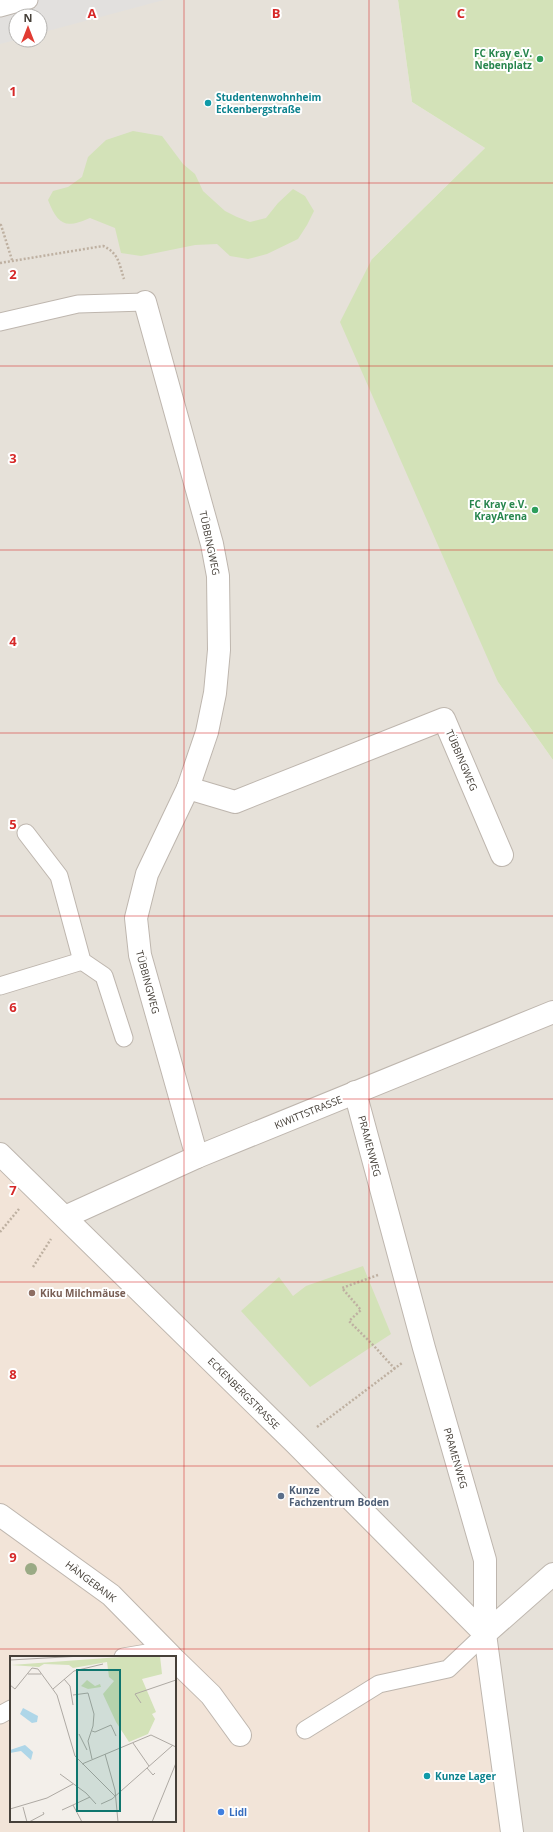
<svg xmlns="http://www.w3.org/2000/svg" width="553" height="1832" viewBox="0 0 553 1832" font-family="'Open Sans',sans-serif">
<rect width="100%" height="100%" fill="#f3efea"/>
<path fill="#e6e1d9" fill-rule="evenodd" d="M 0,0 L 398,0 L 412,102 L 485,148 L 372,259 L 498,682 L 553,760 L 553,1832 L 514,1832 L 0,1149 ZM 16,16 L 40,16 L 40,40 L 16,40 Z"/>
<path fill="#f2e4d8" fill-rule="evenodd" d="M 0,1161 L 485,1636 L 511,1832 L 0,1832 L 0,1523 L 102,1594 L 111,1581 L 0,1506 ZM 11,1657 L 175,1657 L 175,1821 L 11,1821 Z"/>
<g fill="#d3e2b8">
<polygon points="398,0 553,0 553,760 498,682 340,322 372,259 485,148 412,102"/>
<path d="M 133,131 L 162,136 L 183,164 L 195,174 L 203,191 L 225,211 L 237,217 L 250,222 L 266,218 L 278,203 L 293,189 L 305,196 L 314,211 L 307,225 L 298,239 L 267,254 L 248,259 L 230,256 L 217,244 L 195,245 L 141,256 L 121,253 L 115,228 L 90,218 C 65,229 58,225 48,200 L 53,191 L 68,187 L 82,177 L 88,157 L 106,140 Z"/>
<polygon points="363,1266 391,1334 310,1387 241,1311 279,1277 293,1296 306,1286"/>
</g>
<polygon fill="#e2e0de" points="0,0 164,0 40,33 40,16 16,16 16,40 0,44"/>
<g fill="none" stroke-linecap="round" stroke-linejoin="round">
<defs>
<g id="lane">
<polyline points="0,8 29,0"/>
<polyline points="0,322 78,304 145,302"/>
<polyline points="26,833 59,876 82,961 104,976 124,1038"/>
<polyline points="0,986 82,961"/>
<polyline points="123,1657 165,1650"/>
<polyline points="0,1715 11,1709"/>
<polyline points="305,1730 379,1684 448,1669 485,1634"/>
</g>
<g id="street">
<polyline points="145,302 212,544 218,576 219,650 215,693 207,732 188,788 147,874 136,918 140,955 197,1157"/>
<polyline points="188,788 235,802 444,719 502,855"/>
<polyline points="355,1092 424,1348 485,1560 485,1634 512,1832"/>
<polyline points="0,1154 295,1443 485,1634"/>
<polyline points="65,1217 197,1157 553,1012"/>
<polyline points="0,1515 111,1595 172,1657"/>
<polyline points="485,1634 553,1574"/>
<polyline points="175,1660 211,1695 240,1735"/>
</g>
</defs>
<use href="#lane" stroke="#beb6ae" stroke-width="19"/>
<use href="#street" stroke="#beb6ae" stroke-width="24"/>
<g stroke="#beb0a1" stroke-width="2.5" stroke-dasharray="2 2" stroke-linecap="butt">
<polyline points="0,225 1,225 12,260"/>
<path d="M 0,263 L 103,246 C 119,253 119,264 124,279"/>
<polyline points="0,1232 19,1209"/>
<polyline points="33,1267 51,1239"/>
<polyline points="378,1275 342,1288 361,1310 349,1321 374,1346 395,1369"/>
<polyline points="317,1427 402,1363"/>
</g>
<use href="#lane" stroke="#fff" stroke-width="17"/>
<use href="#street" stroke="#fff" stroke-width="22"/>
</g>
<circle fill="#9aaa85" cx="31" cy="1569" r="6"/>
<path fill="none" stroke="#d62828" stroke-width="1" stroke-opacity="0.55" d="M 184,0 L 184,1832M 369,0 L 369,1832M 0,183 L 553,183M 0,366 L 553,366M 0,550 L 553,550M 0,733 L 553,733M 0,916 L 553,916M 0,1099 L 553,1099M 0,1282 L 553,1282M 0,1466 L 553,1466M 0,1649 L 553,1649"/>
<g fill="#2e9e5b" stroke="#fff" stroke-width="1.5">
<circle cx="540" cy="59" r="4"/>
<circle cx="535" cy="510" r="4"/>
</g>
<g fill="#0f9aa8" stroke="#fff" stroke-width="1.5">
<circle cx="208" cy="103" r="4"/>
<circle cx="427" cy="1776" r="4"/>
</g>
<circle fill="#8d6e63" stroke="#fff" stroke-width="1.5" cx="32" cy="1293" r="4"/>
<circle fill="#5c6f8a" stroke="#fff" stroke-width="1.5" cx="281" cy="1496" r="4"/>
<circle fill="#3f7fe0" stroke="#fff" stroke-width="1.5" cx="221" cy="1812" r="4"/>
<g text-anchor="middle" stroke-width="4" stroke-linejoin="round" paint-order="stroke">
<g font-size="10" font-weight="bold" fill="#27864d" stroke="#fff" text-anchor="end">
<text x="532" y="57">FC Kray e.V.<tspan x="532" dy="12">Nebenplatz</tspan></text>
<text x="527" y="508">FC Kray e.V.<tspan x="527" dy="12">KrayArena</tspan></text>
</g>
<g font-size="10" font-weight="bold" fill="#0d838f" stroke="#fff" text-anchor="start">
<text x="216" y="101">Studentenwohnheim<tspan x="216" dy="12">Eckenbergstraße</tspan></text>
<text x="435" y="1780">Kunze Lager</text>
</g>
<g font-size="10" fill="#464039" stroke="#fff">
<text transform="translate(210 543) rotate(78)" y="4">TÜBBINGWEG</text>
<text transform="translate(462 760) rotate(67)" y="4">TÜBBINGWEG</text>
<text transform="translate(148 982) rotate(75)" y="4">TÜBBINGWEG</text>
<text transform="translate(308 1112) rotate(-22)" y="4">KIWITTSTRASSE</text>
<text transform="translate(370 1146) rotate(75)" y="4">PRAMENWEG</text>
<text transform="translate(244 1393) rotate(45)" y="4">ECKENBERGSTRASSE</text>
<text transform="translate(456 1458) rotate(74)" y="4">PRAMENWEG</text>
<text transform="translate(91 1581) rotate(37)" y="4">HÄNGEBANK</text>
</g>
<g font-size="10" font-weight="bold" fill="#785e54" stroke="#fff" text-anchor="start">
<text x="40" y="1297">Kiku Milchmäuse</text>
</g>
<g font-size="10" font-weight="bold" fill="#4e5e75" stroke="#fff" text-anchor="start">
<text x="289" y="1494">Kunze<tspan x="289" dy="12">Fachzentrum Boden</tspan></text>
</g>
<g font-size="10" font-weight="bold" fill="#366cbe" stroke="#fff" text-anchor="start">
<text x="229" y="1816">Lidl</text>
</g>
</g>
<g transform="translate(10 1656)">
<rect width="166" height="166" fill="#f3efea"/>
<path d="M 124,0 L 150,0 L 152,18 L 132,23 L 146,56 L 142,58 L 145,63 L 138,78 L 119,86 L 106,66 L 93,38 L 104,25 L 99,21 L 97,6 L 63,12 L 59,9 L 34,8 L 29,11 L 1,9 ZM 77,24 L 85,30 L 90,28 L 91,31 L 78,33 L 71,30 Z" fill="#d3e2b8"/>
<path d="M 13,52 L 28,60 L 27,66 L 22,67 L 10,58 ZM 15,89 L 23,96 L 21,104 L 11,95 L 0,97 L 0,94 Z" fill="#aed6e8"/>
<path fill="none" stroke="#aea9a3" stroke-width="1" d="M 0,4 L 72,0M 18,18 L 31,18M 54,23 L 60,30 L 63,49M 0,29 L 5,33 L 22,12 L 28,13 L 47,39 L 65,100 L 105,140M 43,33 L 64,15 L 93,8M 63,39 L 78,37 L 84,58 L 83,70 L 78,85 L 82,103M 131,47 L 125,38 L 166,24M 82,75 L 85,76 L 101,69 L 106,80M 69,78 L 77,94M 123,87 L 139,110M 95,98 L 105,134 L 108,166M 72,108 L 141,79 L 166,91M 137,112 L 143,119 L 145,117M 50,118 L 76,137 L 86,148M 91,148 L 102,143 L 163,89M 13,151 L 17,166M 0,153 L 37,142 L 63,128M 52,154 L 63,149M 19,166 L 34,158 L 33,156M 72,166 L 63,149 L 80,141M 142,166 L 166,107"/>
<path fill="#0f766e" fill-opacity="0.15" stroke="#0f766e" stroke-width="2" d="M 67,14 L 110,14 L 110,155 L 67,155 Z"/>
<rect width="166" height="166" fill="none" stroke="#464039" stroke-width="2"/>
</g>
<g font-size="13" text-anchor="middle" font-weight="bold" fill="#d62828" stroke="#fff" stroke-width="4" stroke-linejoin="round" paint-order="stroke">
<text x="92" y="18">A</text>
<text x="276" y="18">B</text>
<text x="461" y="18">C</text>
<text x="13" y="96">1</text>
<text x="13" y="279">2</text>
<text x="13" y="463">3</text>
<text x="13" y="646">4</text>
<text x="13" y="829">5</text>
<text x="13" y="1012">6</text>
<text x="13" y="1195">7</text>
<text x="13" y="1379">8</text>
<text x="13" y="1562">9</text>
</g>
<g transform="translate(28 28)"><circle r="19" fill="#ffffff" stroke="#b5b3b0"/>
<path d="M0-3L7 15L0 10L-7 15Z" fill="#e13c33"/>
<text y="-6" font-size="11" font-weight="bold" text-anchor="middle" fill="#464039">N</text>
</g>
</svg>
